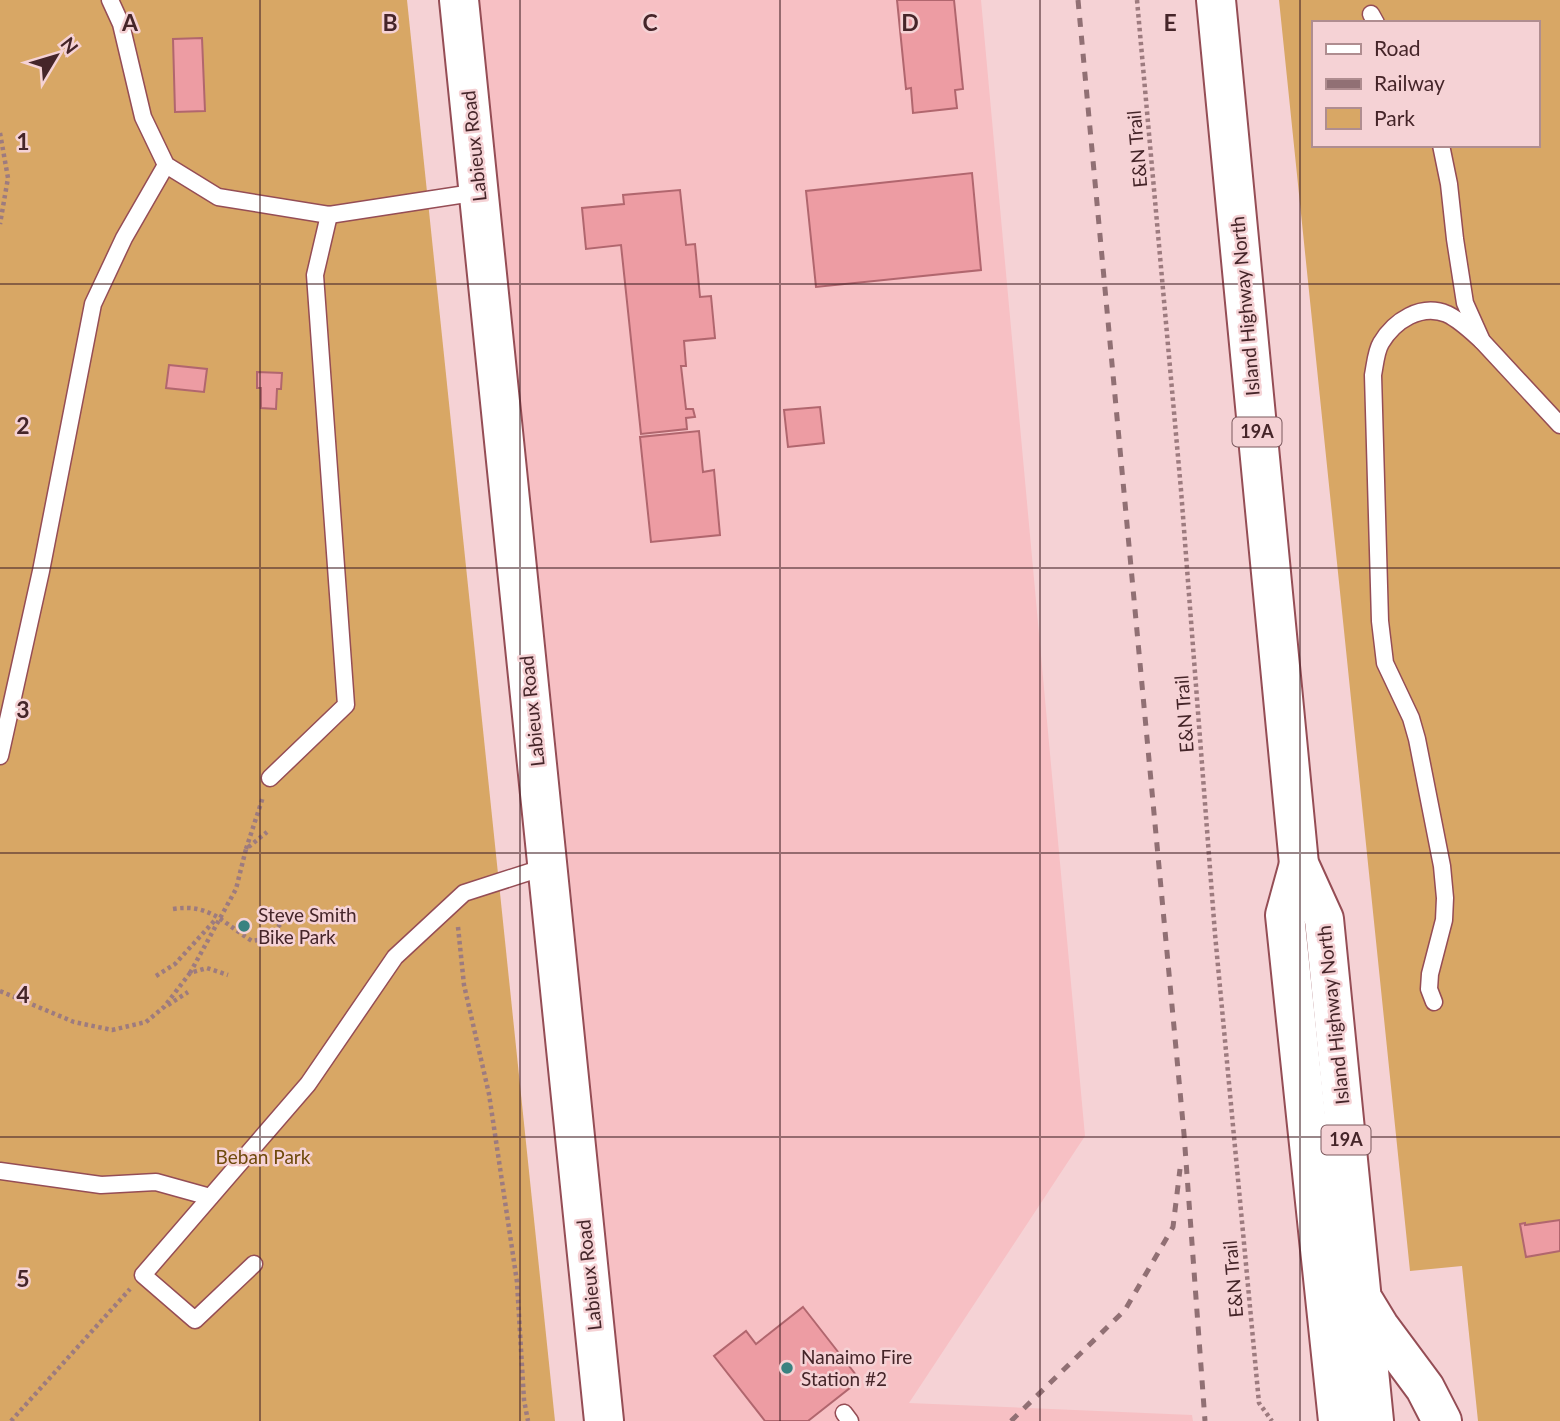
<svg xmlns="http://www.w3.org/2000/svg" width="1560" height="1421" viewBox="0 0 1560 1421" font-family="Lato,sans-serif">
<rect width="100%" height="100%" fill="#f5d2d5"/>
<polygon fill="#f7c0c4" points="479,0 981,0 1085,1136 909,1403 1192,1415 1193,1421 622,1421 572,898"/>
<g fill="#d8a765" fill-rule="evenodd">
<polygon points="0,0 407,0 555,1421 0,1421"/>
<path d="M 1279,0 L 1560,0 L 1560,1421 L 1478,1421 L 1462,1266 L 1410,1271 ZM 1313,23 L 1537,23 L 1537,145 L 1313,145 Z"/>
</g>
<g fill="#ed9ca3" stroke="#b1666e" stroke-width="2">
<polygon points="897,0 954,0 963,89 955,90 957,108 913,113 911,88 906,89"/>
<polygon points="202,38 205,111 175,112 173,39"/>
<polygon points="972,173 981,270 816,287 806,191"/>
<polygon points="680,190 686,245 695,244 700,297 711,296 715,338 684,341 686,366 681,366 686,409 693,409 695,417 686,418 687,429 641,434 621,245 586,249 582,208 624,204 623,195"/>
<polygon points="169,365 207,369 204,392 166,388"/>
<polygon points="257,372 282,373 281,389 277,389 276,409 261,408 261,388 257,388"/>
<polygon points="820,407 824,443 788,447 784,410"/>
<polygon points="699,431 703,472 714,470 720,535 651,542 640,437"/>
<polygon points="1560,1220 1560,1251 1526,1257 1520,1224 1525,1223 1525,1225"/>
<polygon points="803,1307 860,1380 808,1421 765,1421 714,1356 746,1331 756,1344"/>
</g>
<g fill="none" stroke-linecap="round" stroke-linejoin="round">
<defs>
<g id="service">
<polyline points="110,0 121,24 143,117 166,165 218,197 329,215 479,192"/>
<polyline points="1371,14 1376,23"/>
<polyline points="1441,145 1449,184 1455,239 1465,303 1482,341 1560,425"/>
<polyline points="0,756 41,571 93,304 124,238 166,165"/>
<polyline points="270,778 346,705 315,275 329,215"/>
<path d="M 1434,1002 L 1429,989 L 1430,974 L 1444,920 L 1445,898 L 1442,866 L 1417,739 L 1411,718 L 1385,663 L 1380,621 L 1373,375 C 1375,365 1376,351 1381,343 C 1394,321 1421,303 1447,314 C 1460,320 1471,331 1482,341"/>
<polyline points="0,1171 101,1185 156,1182 210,1197"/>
<polyline points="254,1264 195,1320 143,1275 308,1084 395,957 464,893 548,866"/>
<polyline points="844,1413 850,1421"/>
</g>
<polyline id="tertiary" points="459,0 604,1421"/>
<g id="primary">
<polyline points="1216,0 1299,864 1324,919 1374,1421"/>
<polyline points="1299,864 1285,915 1338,1421"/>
<polyline points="1365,1303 1379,1326 1425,1388 1442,1421"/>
</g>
</defs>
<use href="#service" stroke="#954d55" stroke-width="19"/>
<use href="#tertiary" stroke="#954d55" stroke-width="42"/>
<use href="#primary" stroke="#954d55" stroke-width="42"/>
<g stroke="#9d7b7f" stroke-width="4.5" stroke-dasharray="3.5 3.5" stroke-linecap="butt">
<polyline points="1137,0 1181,490 1215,934 1259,1403 1272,1421"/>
<polyline points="0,133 8,178 0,224"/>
<polyline points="246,849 263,797"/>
<path d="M 173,909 C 210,903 223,923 252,941 L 265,939 L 284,921"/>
<polyline points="458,927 464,985 489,1094 517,1282 524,1400 528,1421"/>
<polyline points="190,973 236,889 246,849 267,832"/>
<polyline points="156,976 175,964 216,919"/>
<polyline points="0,991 74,1022 112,1030 146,1022 164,1007 190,973 207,968 228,975"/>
<polyline points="168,1005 188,992"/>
<polyline points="11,1421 130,1289"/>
</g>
<use href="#service" stroke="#fff" stroke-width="16"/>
<use href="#tertiary" stroke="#fff" stroke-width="38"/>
<use href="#primary" stroke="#fff" stroke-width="38"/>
<g stroke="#917074" stroke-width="5" stroke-dasharray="9 9" stroke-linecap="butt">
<polyline points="1078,0 1184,1134 1205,1421"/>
<polyline points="1011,1421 1125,1310 1173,1227 1180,1169"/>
</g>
</g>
<path fill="none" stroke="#452529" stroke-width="2" stroke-opacity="0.55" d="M 260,0 L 260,1421M 520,0 L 520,1421M 780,0 L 780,1421M 1040,0 L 1040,1421M 1300,0 L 1300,1421M 0,284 L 1560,284M 0,568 L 1560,568M 0,853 L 1560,853M 0,1137 L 1560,1137"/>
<g fill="#398280" stroke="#f5d2d5" stroke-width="2.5">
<circle cx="244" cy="926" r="7"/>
<circle cx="787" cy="1368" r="7"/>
</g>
<g text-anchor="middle" stroke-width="5" stroke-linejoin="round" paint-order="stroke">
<g fill="#f5d2d5" stroke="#7a595d" stroke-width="2">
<rect x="1232.5" y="417.5" width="49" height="29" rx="5"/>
<rect x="1321.5" y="1125.5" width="49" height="29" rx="5"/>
</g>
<g font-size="18" font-weight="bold" fill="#452529">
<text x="1257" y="438">19A</text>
<text x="1346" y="1146">19A</text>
</g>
<g font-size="19" fill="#452529" stroke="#f5d2d5">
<text transform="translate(474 146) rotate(-96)" y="7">Labieux Road</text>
<text transform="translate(1137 149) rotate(-95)" y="7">E&amp;N Trail</text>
<text transform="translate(1245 306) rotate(-95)" y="7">Island Highway North</text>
<text transform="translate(532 711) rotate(-96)" y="7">Labieux Road</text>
<text transform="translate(1184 714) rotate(-94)" y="7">E&amp;N Trail</text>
<text transform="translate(1333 1015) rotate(-96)" y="7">Island Highway North</text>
<text transform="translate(589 1275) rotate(-96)" y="7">Labieux Road</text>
<text transform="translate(1233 1279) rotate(-95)" y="7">E&amp;N Trail</text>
</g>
<g font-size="19" fill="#452529" stroke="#f5d2d5" text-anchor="start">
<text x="258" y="922">Steve Smith<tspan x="258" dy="22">Bike Park</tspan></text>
<text x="801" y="1364">Nanaimo Fire<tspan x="801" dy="22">Station #2</tspan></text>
</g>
<g font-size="19" fill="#6f4a0c" stroke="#f5d2d5">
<text x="263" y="1164">Beban Park</text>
</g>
</g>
<g font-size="23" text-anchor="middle" font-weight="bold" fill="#452529" stroke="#f5d2d5" stroke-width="5" stroke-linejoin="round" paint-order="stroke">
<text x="130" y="31">A</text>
<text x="390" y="31">B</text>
<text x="650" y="31">C</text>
<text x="910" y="31">D</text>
<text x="1170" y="31">E</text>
<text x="23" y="150">1</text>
<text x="23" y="434">2</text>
<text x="23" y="718">3</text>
<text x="23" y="1003">4</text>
<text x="23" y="1287">5</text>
</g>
<rect x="1312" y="21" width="228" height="126" fill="#f5d2d5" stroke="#af8d90" stroke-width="2"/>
<rect x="1326" y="44" width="35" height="10" fill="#ffffff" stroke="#af8d90" stroke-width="2"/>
<text x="1374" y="56" font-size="21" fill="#452529">Road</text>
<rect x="1326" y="79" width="35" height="10" fill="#917074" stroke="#af8d90" stroke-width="2"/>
<text x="1374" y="91" font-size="21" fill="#452529">Railway</text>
<rect x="1326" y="108" width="35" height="21" fill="#d8a765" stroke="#af8d90" stroke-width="2"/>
<text x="1374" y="126" font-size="21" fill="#452529">Park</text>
<g transform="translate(56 56) rotate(52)" stroke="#f5d2d5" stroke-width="5" paint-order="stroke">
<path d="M0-5L12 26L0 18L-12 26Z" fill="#452529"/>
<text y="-10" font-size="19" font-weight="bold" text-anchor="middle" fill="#452529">N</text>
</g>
</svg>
